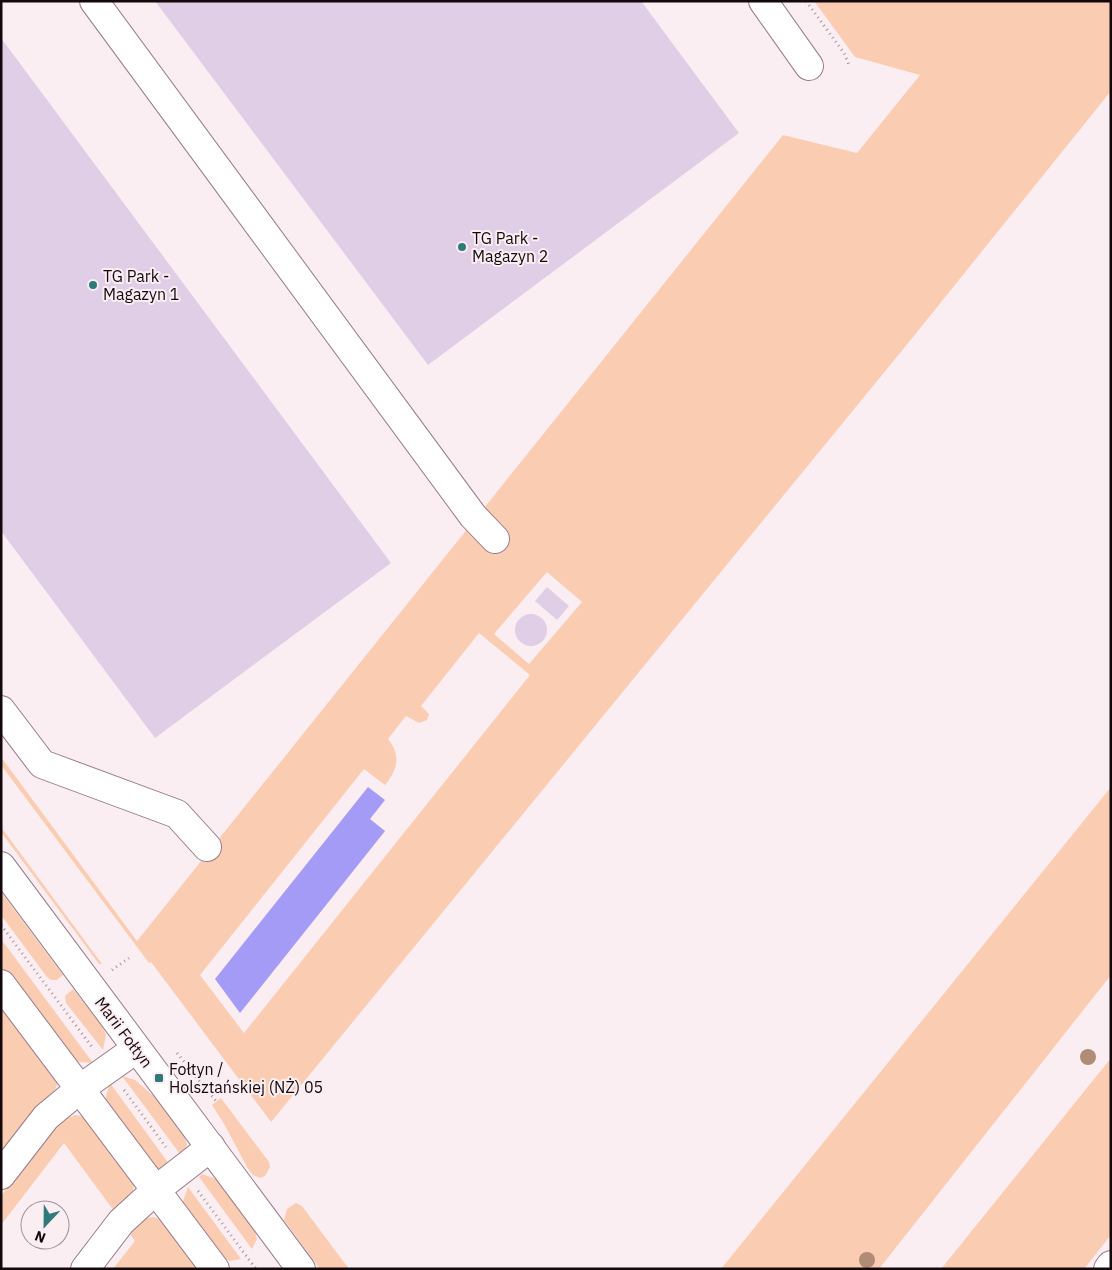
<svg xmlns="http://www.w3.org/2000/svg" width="1112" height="1270" viewBox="0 0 1112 1270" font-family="'IBM Plex Sans',sans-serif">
<rect width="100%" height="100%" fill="#fbeef3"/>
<g fill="#facdb3" fill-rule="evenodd">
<path d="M 814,1 L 1111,1 L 1111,91 L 909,342 L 271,1122 L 151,962 L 149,963 L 1,765 L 1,757 L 137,941 L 783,135 L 857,153 L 920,75 L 855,57 ZM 547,572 L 582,602 L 529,664 L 494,634 ZM 479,633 L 530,675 L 244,1033 L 200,975 L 364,769 L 385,785 C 398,769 401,755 388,739 L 406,716 L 419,723 L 427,720 L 429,714 L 421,706 Z"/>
<polygon points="1111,787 1111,975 879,1269 721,1269"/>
<polygon points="1,827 102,964 99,964 1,832"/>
<polygon points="1,892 63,975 57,980 51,980 47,977 1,915"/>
<polygon points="1,939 93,1063 79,1062 66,1052 1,967"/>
<polygon points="73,989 102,1026 106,1035 103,1050 66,1003 65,996"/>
<polygon points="1,1000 60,1078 55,1090 1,1159"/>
<polygon points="1111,1058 1111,1235 1084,1269 941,1269"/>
<polygon points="122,1076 135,1080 158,1100 185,1137 187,1145 183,1158"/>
<polygon points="110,1083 172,1168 163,1170 152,1166 106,1102 106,1096"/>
<polygon points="221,1098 269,1162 270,1167 265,1176 260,1178 253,1175 247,1167 223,1122 212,1105"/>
<path d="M 76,1115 L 85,1117 L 134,1180 C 135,1197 126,1201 114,1211 L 64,1143 L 1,1225 L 1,1196 L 53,1128 L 67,1118 Z"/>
<polygon points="202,1174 216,1179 255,1231 257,1239 252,1249 199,1177"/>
<polygon points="188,1187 241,1259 230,1261 220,1256 183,1208 183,1201"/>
<polygon points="296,1203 302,1206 349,1269 320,1269 284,1220 287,1209"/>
<polygon points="154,1217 162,1220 203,1269 113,1269 135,1241 127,1230 146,1218"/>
</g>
<polygon fill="#a49bf6" points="368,787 385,800 370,819 385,831 240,1013 215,979"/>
<g fill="#e0cde6">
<polygon points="155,1 641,1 739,133 428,365"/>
<polygon points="1,38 391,563 155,738 1,531"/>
<polygon points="547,587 569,606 557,620 535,601"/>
<circle cx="531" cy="630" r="16"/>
</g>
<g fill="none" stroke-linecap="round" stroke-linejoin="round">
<defs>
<g id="minor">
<polyline points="94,1 473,516 495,539"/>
<polyline points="763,1 809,66"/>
<polyline points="1,710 42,764 177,814 207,847"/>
<polyline points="1,866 301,1269"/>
<polyline points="1,984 215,1269"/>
<polyline points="1,1175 46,1117 81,1088 136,1049"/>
<polyline points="85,1269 121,1222 157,1189 211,1147"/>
<polyline points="1108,1269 1111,1265"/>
</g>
</defs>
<use href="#minor" stroke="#977a87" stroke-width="30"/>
<g stroke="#a3979c" stroke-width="3" stroke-dasharray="1 4" stroke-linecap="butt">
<polyline points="806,1 844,53 849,65"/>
<polyline points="1,925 92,1047"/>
<polyline points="112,970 129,958"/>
<polyline points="177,1053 216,1101"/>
<polyline points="124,1090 166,1147"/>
<polyline points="198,1191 256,1269"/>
</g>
<use href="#minor" stroke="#fff" stroke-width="28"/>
</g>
<g fill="#b08b76">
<circle cx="1088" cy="1057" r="8"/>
<circle cx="867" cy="1260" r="8"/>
</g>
<g fill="#307a79" stroke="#fbeef3" stroke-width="2">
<circle cx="462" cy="247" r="5"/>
<circle cx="93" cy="285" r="5"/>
<rect x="154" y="1073" width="10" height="10" rx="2.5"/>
</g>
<g text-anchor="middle" stroke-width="4" stroke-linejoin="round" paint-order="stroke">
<g font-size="16" fill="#13090d" stroke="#fbeef3" text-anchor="start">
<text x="472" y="244">TG Park -<tspan x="472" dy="18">Magazyn 2</tspan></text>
<text x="103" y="282">TG Park -<tspan x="103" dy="18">Magazyn 1</tspan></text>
<text x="169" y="1075">Fołtyn /<tspan x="169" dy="18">Holsztańskiej (NŻ) 05</tspan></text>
</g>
<g font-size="16" fill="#13090d" stroke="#fbeef3">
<text transform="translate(124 1032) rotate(53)" y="6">Marii Fołtyn</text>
</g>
</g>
<rect width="1112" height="1270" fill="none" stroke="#13090d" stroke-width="5"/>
<g transform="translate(45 1225) rotate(202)"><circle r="24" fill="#fbeef3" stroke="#9e9297"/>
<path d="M0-4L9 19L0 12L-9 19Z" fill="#307a79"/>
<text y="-8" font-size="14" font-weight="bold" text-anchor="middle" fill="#13090d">N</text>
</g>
</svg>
